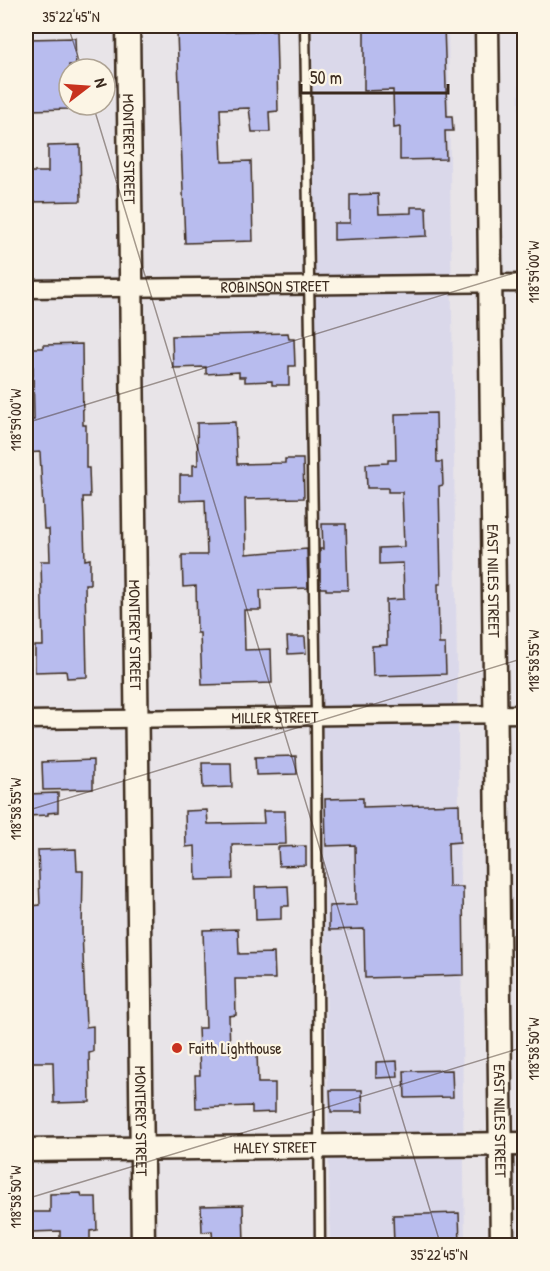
<svg xmlns="http://www.w3.org/2000/svg" width="550" height="1271" viewBox="0 0 550 1271" font-family="'Patrick Hand',sans-serif">
<rect width="100%" height="100%" fill="#e8e4e8"/>
<filter id="ink" filterUnits="userSpaceOnUse"><feTurbulence type="fractalNoise" baseFrequency=".0167" numOctaves="2"/><feDisplacementMap in="SourceGraphic" scale="12" xChannelSelector="R" yChannelSelector="G"/><feConvolveMatrix kernelMatrix="1 2 1 2 8 2 1 2 1" color-interpolation-filters="sRGB"/></filter>
<g filter="url(#ink)">
<g fill="#dad8ea">
<polygon points="312,26 448,26 465,1245 330,1245"/>
<polygon points="518,26 524,26 524,532"/>
</g>
<g fill="#b8bcee" stroke="#3b2a1e" stroke-width="1.5">
<polygon points="364,26 444,26 447,116 452,116 453,131 445,131 446,159 400,160 400,127 394,128 393,90 364,91"/>
<polygon points="276,30 278,111 269,112 270,132 252,132 249,108 220,109 222,162 251,161 253,241 185,243 177,33"/>
<polygon points="75,38 76,65 69,65 69,109 30,110 27,39"/>
<polygon points="80,145 81,201 30,202 29,172 48,172 48,146"/>
<polygon points="378,194 379,214 411,213 411,207 426,207 427,236 334,240 334,223 350,223 350,195"/>
<polygon points="288,333 289,339 294,339 295,366 289,366 289,385 272,385 272,381 245,382 245,377 239,377 239,372 206,374 206,367 173,368 172,336"/>
<polygon points="82,344 83,425 86,425 86,468 89,468 90,497 83,497 85,560 90,559 90,584 85,584 87,677 67,678 66,671 35,672 35,646 43,646 41,561 50,561 49,529 44,529 40,452 26,453 26,420 34,420 33,367 26,367 26,348 43,348 43,345"/>
<polygon points="436,413 437,462 442,462 443,485 439,486 441,584 438,584 439,644 445,644 446,674 373,676 372,646 387,645 386,600 404,599 403,563 379,564 379,548 404,547 402,492 388,492 388,488 367,488 366,464 388,463 388,460 396,460 395,414"/>
<polygon points="235,422 237,464 285,463 285,459 303,459 304,498 245,499 246,554 307,549 308,588 260,590 261,610 244,610 245,650 271,649 272,683 202,685 200,633 197,633 196,586 183,587 182,555 207,555 205,500 180,501 180,475 193,475 193,465 198,465 197,423"/>
<polygon points="322,524 346,524 348,590 326,590 326,588 320,588 320,549 323,549"/>
<polygon points="287,637 305,637 306,653 288,654"/>
<polygon points="296,756 297,774 256,775 255,757"/>
<polygon points="93,760 93,789 43,790 42,762"/>
<polygon points="202,763 231,763 232,787 203,788"/>
<polygon points="58,793 58,812 48,813 48,815 27,816 26,794"/>
<polygon points="363,798 363,807 459,804 460,842 448,843 449,887 463,887 464,975 365,978 364,929 329,930 329,906 356,905 355,845 326,846 325,799"/>
<polygon points="207,810 208,824 264,823 263,811 285,811 286,844 232,845 233,879 196,880 195,846 186,847 185,811"/>
<polygon points="306,846 306,865 279,866 278,847"/>
<polygon points="76,849 77,871 83,871 82,931 86,1027 93,1026 93,1052 89,1053 90,1102 54,1103 53,1062 26,1062 26,927 32,927 31,906 40,905 38,850"/>
<polygon points="288,886 289,906 281,906 281,919 256,920 255,887"/>
<polygon points="238,929 239,954 274,953 275,979 235,979 236,1015 229,1016 230,1053 257,1052 258,1083 275,1083 275,1112 252,1113 252,1106 196,1108 195,1075 200,1075 198,1028 206,1028 203,930"/>
<polygon points="397,1061 398,1077 376,1078 376,1062"/>
<polygon points="452,1070 453,1097 405,1098 404,1071"/>
<polygon points="330,1090 362,1090 363,1112 331,1112"/>
<polygon points="81,1193 82,1197 96,1197 97,1230 90,1231 90,1245 60,1245 60,1231 31,1232 31,1212 50,1212 50,1194"/>
<polygon points="243,1205 244,1245 213,1245 212,1231 202,1232 201,1206"/>
<polygon points="459,1213 460,1245 394,1245 393,1215"/>
</g>
<g fill="none" stroke-linecap="round" stroke-linejoin="round">
<defs>
<polyline id="lane" points="305,26 316,716 320,1246"/>
<g id="street">
<path id="s1" d="M 26,289 L 524,283"/>
<path id="s2" d="M 26,720 L 524,714"/>
</g>
<g id="secondary">
<path id="s3" d="M 128,26 L 143,1246"/>
<path id="s4" d="M 487,26 L 502,1246"/>
<path id="s5" d="M 26,1150 L 524,1144"/>
</g>
</defs>
<use href="#lane" stroke="#3b2a1e" stroke-width="13"/>
<use href="#street" stroke="#3b2a1e" stroke-width="21"/>
<use href="#secondary" stroke="#3b2a1e" stroke-width="27"/>
<use href="#lane" stroke="#fcf5e5" stroke-width="8"/>
<use href="#street" stroke="#fcf5e5" stroke-width="16"/>
<use href="#secondary" stroke="#fcf5e5" stroke-width="22"/>
</g>
</g>
<path fill="none" stroke="#3b2a1e" stroke-width="1.5" stroke-opacity="0.45" d="M 68,26 L 82,69M 26,34 L 54,26M 93,105 L 441,1246M 26,423 L 524,270M 26,811 L 524,658M 26,1199 L 524,1047"/>
<circle fill="#c8321e" stroke="#fcf5e5" stroke-width="2" cx="177" cy="1048" r="6"/>
<g text-anchor="middle" stroke-width="4.5" stroke-linejoin="round" paint-order="stroke">
<g font-size="16" fill="#3b2a1e" stroke="#fcf5e5">
<text dy="6" stroke="none"><textPath href="#s3" startOffset="123">MONTEREY STREET</textPath></text>
<text dy="6" stroke="none"><textPath href="#s1" startOffset="249">ROBINSON STREET</textPath></text>
<text dy="6" stroke="none"><textPath href="#s4" startOffset="555">EAST NILES STREET</textPath></text>
<text dy="6" stroke="none"><textPath href="#s3" startOffset="609">MONTEREY STREET</textPath></text>
<text dy="6" stroke="none"><textPath href="#s2" startOffset="249">MILLER STREET</textPath></text>
<text dy="6" stroke="none"><textPath href="#s3" startOffset="1095">MONTEREY STREET</textPath></text>
<text dy="6" stroke="none"><textPath href="#s4" startOffset="1095">EAST NILES STREET</textPath></text>
<text dy="6" stroke="none"><textPath href="#s5" startOffset="249">HALEY STREET</textPath></text>
</g>
<g font-size="16" fill="#3b2a1e" stroke="#fcf5e5" text-anchor="start">
<text x="189" y="1054">Faith Lighthouse</text>
</g>
</g>
<rect width="550" height="1271" fill="none" stroke="#fcf5e5" stroke-width="66"/>
<g transform="translate(87 87) rotate(73)"><circle r="28" fill="#fcf5e5" stroke="#afa495" stroke-width="1.5"/>
<path d="M0-4.5L10 22L0 15L-10 22Z" fill="#c8321e"/>
<text y="-9" font-size="16" font-weight="bold" text-anchor="middle" fill="#3b2a1e">N</text>
</g>
<path d="M301 84v9h147v-9" fill="none" stroke="#3b2a1e" stroke-width="3"/>
<text x="310" y="84" font-size="18" fill="#3b2a1e" stroke="#fcf5e5" stroke-width="4.5" paint-order="stroke">50 m</text>
<rect x="33" y="33" width="484" height="1205" fill="none" stroke="#3b2a1e" stroke-width="2"/>
<g font-size="15" text-anchor="middle" fill="#3b2a1e">
<text x="71" y="22">35°22'45"N</text>
<text transform="translate(534 272) rotate(-90)" y="5">118°59'00"W</text>
<text transform="translate(16 420) rotate(-90)" y="5">118°59'00"W</text>
<text transform="translate(534 661) rotate(-90)" y="5">118°58'55"W</text>
<text transform="translate(16 809) rotate(-90)" y="5">118°58'55"W</text>
<text transform="translate(534 1049) rotate(-90)" y="5">118°58'50"W</text>
<text transform="translate(16 1197) rotate(-90)" y="5">118°58'50"W</text>
<text x="439" y="1260">35°22'45"N</text>
</g>
</svg>
